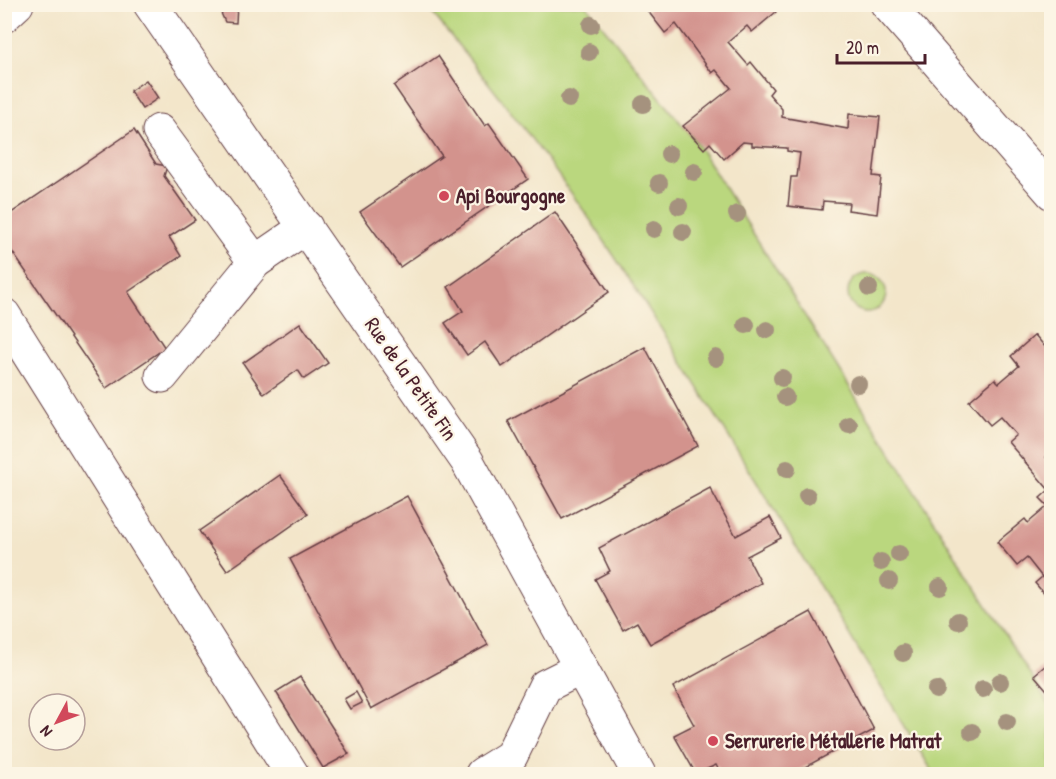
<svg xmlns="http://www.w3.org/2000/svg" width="1056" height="779" viewBox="0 0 1056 779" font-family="'Patrick Hand',sans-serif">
<rect width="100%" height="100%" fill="#fcf5e5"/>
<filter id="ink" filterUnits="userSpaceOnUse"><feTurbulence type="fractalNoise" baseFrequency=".0167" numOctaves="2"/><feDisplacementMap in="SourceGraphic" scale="12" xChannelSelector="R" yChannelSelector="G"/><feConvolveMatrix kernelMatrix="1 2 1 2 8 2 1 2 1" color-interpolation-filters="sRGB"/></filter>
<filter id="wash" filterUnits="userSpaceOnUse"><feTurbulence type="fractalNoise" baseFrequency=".008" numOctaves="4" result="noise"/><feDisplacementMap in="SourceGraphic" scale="24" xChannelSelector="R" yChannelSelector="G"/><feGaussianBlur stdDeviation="1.35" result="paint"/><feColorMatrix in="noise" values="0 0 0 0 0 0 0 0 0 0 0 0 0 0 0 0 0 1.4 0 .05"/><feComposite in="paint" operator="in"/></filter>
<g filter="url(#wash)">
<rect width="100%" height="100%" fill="#f3e6ca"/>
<g fill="#bad77e" stroke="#827b54" stroke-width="1.5">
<path d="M 426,5 L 586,5 L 696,142 L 1051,708 L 1051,774 L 934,774 C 823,593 715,408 597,230 C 544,152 485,78 426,5 Z"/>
<circle cx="867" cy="293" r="19"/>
</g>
<g id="blocks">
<g fill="#d3938d">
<polygon points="222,4 237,4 236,23 225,22 221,13"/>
<polygon points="654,4 770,4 776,12 752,32 747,26 728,42 748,65 751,62 773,89 769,94 782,109 782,117 848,129 849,114 880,117 873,176 881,177 877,214 848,210 849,203 823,201 822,210 788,206 791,177 797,177 800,153 787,151 787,148 752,146 752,143 743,142 724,159 710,143 704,149 683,126 731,88 716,70 712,73 676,24 665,33 647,10"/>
<polygon points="438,56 485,126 489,123 528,179 400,267 360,212 442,156 394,86"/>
<polygon points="146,80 158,98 142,109 130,91"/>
<polygon points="134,130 156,164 167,166 164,176 195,220 169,237 181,256 128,292 165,348 106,388 4,240 4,218"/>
<polygon points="555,212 609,292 502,367 485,342 467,355 445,323 463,311 448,287"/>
<polygon points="300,323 328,363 304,379 298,370 264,394 243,363"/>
<polygon points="1035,335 1052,355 1052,439 1049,441 1052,452 1046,457 1052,464 1052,603 1035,583 1042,577 1027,558 1017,566 997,542 1025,519 1028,523 1048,506 1040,498 1049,490 1008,442 1016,435 1000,417 990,425 969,401 995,379 999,383 1019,366 1011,356"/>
<polygon points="645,347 698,446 562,519 508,421"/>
<polygon points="280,475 308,514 227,571 199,531"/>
<polygon points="710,488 736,536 770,517 781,538 747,556 761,583 650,644 637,622 623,630 595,579 610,571 599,548"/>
<polygon points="407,496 488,645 371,709 290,559"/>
<polygon points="811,612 874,730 792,774 721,774 716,765 696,774 674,735 694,725 673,687"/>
<polygon points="1052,660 1052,696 1034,675"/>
<polygon points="300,677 349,754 323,768 276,692"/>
<polygon points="356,692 362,703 350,709 344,699"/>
</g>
</g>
</g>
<g filter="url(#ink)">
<use href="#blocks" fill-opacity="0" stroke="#633d43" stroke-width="1.5"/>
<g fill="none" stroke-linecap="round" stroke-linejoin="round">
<defs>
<g id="minor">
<polyline points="150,4 467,461 639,774"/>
<polyline points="887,4 1052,193"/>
<polyline points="159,131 255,262"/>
<polyline points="4,315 292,774"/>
<polyline points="162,376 255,262 306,227"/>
<polyline points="482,774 511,756 545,686 581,668"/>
</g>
<polyline id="major" points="4,16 17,4"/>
</defs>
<use href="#minor" stroke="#633d43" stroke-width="35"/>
<use href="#major" stroke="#633d43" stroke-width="35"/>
<use href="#minor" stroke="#fff" stroke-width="33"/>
<use href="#major" stroke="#fff" stroke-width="33"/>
</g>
<g fill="#a5927e">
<circle cx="591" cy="25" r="9"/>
<circle cx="589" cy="52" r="9"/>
<circle cx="569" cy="99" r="9"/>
<circle cx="643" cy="104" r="9"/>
<circle cx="669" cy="154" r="9"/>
<circle cx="694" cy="172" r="9"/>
<circle cx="659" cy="183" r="9"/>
<circle cx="679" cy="206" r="9"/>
<circle cx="737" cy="214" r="9"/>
<circle cx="654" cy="229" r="9"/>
<circle cx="683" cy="232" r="9"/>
<circle cx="869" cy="288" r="9"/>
<circle cx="746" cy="325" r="9"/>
<circle cx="767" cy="330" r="9"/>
<circle cx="716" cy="358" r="9"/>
<circle cx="782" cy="378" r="9"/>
<circle cx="858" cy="384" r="9"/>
<circle cx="785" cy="397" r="9"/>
<circle cx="849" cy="425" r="9"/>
<circle cx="787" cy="469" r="9"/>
<circle cx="807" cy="496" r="9"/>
<circle cx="899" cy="554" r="9"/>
<circle cx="881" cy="562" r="9"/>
<circle cx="889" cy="581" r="9"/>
<circle cx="940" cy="587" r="9"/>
<circle cx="958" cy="621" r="9"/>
<circle cx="903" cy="653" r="9"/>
<circle cx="1000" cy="682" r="9"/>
<circle cx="983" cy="689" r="9"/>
<circle cx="936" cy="690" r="9"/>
<circle cx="1007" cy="722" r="9"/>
<circle cx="972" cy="732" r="9"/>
</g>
</g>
<g fill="#d1495b" stroke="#fcf5e5" stroke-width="2">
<circle cx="444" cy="196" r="6"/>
<circle cx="713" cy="741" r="6"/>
</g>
<g text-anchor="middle" stroke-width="4.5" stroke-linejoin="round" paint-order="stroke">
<g font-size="21" font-weight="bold" fill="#4a1f2b" stroke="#fcf5e5" text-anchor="start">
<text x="456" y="203">Api Bourgogne</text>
<text x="725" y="748">Serrurerie Métallerie Matrat</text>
</g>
<g font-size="21" fill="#4a1f2b" stroke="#fcf5e5">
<text transform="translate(411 379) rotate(55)" y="7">Rue de la Petite Fin</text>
</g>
</g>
<rect width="1056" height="779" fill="none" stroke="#fcf5e5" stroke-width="24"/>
<g transform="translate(57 722) rotate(229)"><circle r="28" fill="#fcf5e5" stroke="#b59f9b" stroke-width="1.5"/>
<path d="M0-4.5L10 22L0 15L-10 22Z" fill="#d1495b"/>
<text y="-9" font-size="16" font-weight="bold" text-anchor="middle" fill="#4a1f2b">N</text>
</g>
<path d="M837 54v9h88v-9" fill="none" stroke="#4a1f2b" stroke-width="3"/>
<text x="846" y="54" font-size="18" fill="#4a1f2b" stroke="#fcf5e5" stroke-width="4.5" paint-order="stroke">20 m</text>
</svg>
